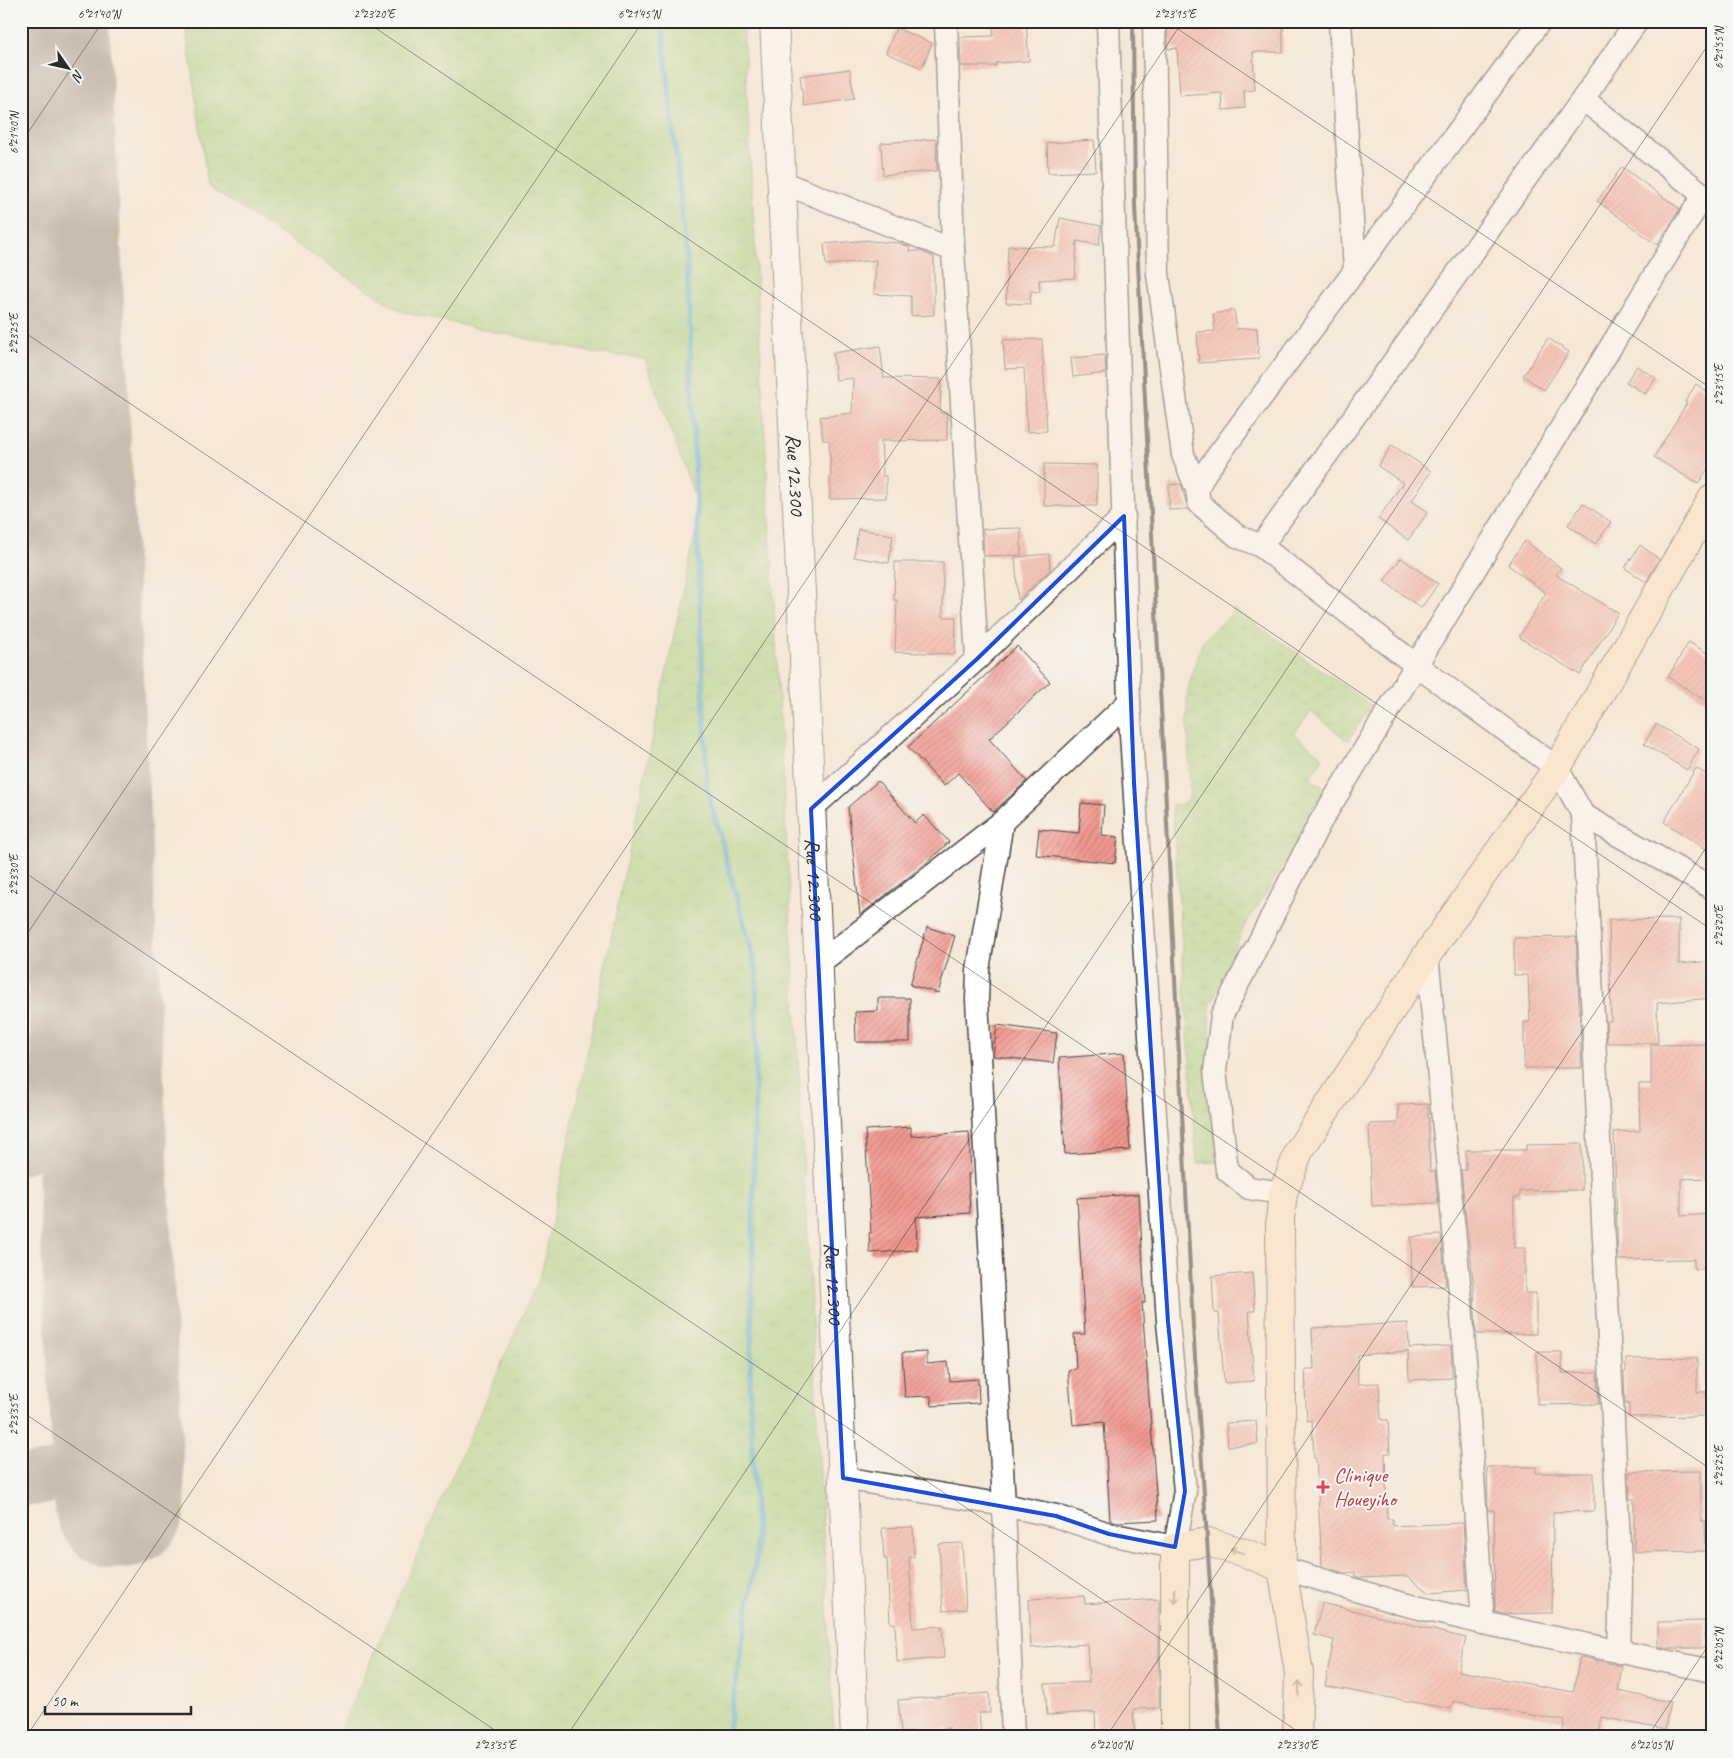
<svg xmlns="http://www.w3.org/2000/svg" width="1733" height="1758" viewBox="0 0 1733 1758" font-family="Caveat,sans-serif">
<defs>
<pattern id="grass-tufts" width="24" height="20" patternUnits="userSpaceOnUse" patternTransform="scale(1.25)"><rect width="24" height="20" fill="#a3d381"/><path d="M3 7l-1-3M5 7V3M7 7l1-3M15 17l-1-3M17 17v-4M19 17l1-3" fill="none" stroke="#8cb570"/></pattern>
<pattern id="wetland-marsh" width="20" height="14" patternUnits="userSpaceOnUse" patternTransform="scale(1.25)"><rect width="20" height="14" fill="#a3d381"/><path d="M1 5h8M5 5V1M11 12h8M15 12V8" fill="none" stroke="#8cb570"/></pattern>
<pattern id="building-hatch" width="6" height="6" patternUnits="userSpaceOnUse" patternTransform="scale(1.25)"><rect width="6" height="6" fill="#f29990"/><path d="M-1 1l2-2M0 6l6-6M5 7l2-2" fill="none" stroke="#c47d76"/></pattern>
</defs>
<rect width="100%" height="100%" fill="#f6f6f2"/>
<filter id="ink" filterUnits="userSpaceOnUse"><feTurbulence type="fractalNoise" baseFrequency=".02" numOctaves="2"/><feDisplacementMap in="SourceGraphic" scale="10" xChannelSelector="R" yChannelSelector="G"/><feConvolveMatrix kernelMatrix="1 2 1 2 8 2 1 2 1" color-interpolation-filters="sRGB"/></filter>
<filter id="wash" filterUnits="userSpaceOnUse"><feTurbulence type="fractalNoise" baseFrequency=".0096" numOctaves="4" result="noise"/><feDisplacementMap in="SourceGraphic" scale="20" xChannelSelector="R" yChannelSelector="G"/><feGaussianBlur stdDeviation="1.12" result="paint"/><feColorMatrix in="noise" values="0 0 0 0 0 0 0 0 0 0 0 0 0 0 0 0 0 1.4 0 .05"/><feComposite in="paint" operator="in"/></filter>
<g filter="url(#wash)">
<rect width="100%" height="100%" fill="#f5e8d7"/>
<polygon fill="url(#grass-tufts)" stroke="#677f56" points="185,21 743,21 834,1737 337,1737 541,1274 700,511 645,359 589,352 402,312 208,187"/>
<polygon fill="url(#wetland-marsh)" stroke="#677f56" points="1234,609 1371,705 1348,741 1311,711 1294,734 1323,757 1310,779 1326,789 1309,813 1315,818 1244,927 1210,1007 1211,1104 1219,1162 1197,1163 1172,804 1180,805 1188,801 1190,794 1187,695 1190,680 1202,643 1214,629 1227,619"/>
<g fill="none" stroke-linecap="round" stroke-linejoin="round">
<polyline stroke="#4aa8c9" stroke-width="5.5" points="662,21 687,258 707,789 757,972 750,1404 757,1552 727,1737"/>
<g stroke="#908a81" stroke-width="52">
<polyline points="21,1149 87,1013 93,981"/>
<polyline points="21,1481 50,1478 86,1464 117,1437 136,1407 147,1370 146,1333 135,1296 114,1267 107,1246"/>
</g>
<polyline stroke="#908a81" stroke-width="131" points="44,21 120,1503"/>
</g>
<g id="blocks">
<g fill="url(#building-hatch)">
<polygon points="993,21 1026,21 1029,61 996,63 996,66 961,66 960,37 993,36"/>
<polygon points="1251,21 1283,21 1283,52 1253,52 1255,90 1244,91 1245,108 1223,110 1222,93 1180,96 1177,48 1168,49 1167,29 1251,27"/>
<polygon points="896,28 932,43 922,68 886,53"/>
<polygon points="850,69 854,99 804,106 800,76"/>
<polygon points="936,139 937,171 883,175 881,143"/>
<polygon points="1094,140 1096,171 1048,173 1047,143"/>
<polygon points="1622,167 1680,209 1657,245 1597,201"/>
<polygon points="1060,218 1101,226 1099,245 1077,241 1075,278 1039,280 1040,292 1031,291 1030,304 1006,303 1008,246 1055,247"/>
<polygon points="870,240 870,241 898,243 910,247 909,251 920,251 934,257 934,315 911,316 911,296 874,294 876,260 826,265 824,244"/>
<polygon points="1234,310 1237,329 1257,328 1259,359 1199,363 1197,332 1215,331 1213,314"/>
<polygon points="1548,338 1569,352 1544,390 1523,376"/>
<polygon points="1042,339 1047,431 1027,432 1024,368 1005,369 1003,340"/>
<polygon points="880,346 884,378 941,379 940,413 947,413 947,440 881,441 883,476 886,476 886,498 830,499 830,477 831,477 829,440 823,440 820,417 852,413 853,378 836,380 833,353"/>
<polygon points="1105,355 1106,373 1073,377 1071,358"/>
<polygon points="1637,366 1656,378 1645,394 1626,382"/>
<polygon points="1696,384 1712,395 1712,462 1698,484 1654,457 1687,403 1685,402"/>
<polygon points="1392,445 1431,471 1412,501 1428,512 1408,540 1378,519 1403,483 1378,466"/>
<polygon points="1044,464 1097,465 1097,506 1044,506"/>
<polygon points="1181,484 1188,509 1169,510 1169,485"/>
<polygon points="1583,503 1611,522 1596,544 1568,525"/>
<polygon points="1021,528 1021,555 984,556 983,529"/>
<polygon points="858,529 893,535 889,563 854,557"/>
<polygon points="1525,541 1561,568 1556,575 1618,613 1580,675 1519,637 1546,593 1508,565"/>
<polygon points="1640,545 1659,559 1646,582 1625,568"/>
<polygon points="1049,554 1050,570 1018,600 1015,557"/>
<polygon points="1401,558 1438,584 1421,608 1384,581"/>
<polygon points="895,562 943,562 943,617 956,617 955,654 895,652 897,600 894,600"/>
<polygon points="1689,642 1712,656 1712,705 1668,677"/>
<polygon points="1017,646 1050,682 989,739 1027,781 993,812 958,773 944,786 908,747"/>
<polygon points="1656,724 1699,749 1687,770 1644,744"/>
<polygon points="1696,768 1712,778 1712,853 1664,822"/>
<polygon points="878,781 915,823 924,815 949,842 923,866 860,915 848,807"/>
<polygon points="1081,803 1104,805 1102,835 1118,837 1115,863 1036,855 1039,829 1079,833"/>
<polygon points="1679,919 1679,964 1712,961 1712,998 1657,1003 1658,1043 1607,1043 1606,1021 1611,1021 1609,920"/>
<polygon points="927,927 955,936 938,993 910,985"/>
<polygon points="1576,937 1582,1068 1524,1068 1524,1022 1530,1022 1528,975 1514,975 1514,938"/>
<polygon points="878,998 910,998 910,1042 856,1042 855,1012 878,1011"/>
<polygon points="997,1025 1057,1033 1053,1063 993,1056"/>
<polygon points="1712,1044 1712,1178 1681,1179 1681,1216 1712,1214 1712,1269 1694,1269 1694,1259 1618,1260 1614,1132 1640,1131 1639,1084 1651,1084 1651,1045"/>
<polygon points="1124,1053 1130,1150 1065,1154 1059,1058"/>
<polygon points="1428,1104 1430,1171 1435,1171 1438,1203 1372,1206 1369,1124 1398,1123 1398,1105"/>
<polygon points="911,1127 911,1136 969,1132 971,1174 968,1174 970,1213 916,1217 917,1250 870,1253 869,1233 871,1233 865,1130"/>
<polygon points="1582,1144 1582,1190 1520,1191 1520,1197 1514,1197 1514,1248 1525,1248 1525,1293 1536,1293 1536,1334 1476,1334 1474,1289 1461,1170 1466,1170 1466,1150 1526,1150 1526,1145"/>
<polygon points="1139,1194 1145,1303 1142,1303 1158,1520 1118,1522 1110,1520 1104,1422 1073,1425 1068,1370 1076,1369 1074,1334 1085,1334 1077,1198"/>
<polygon points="1441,1235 1446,1286 1412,1287 1411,1237"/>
<polygon points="1252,1273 1255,1311 1249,1311 1254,1381 1224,1383 1219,1313 1214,1313 1212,1276"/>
<polygon points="1408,1323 1409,1348 1451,1346 1452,1378 1409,1380 1408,1351 1357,1355 1358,1384 1379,1383 1381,1420 1388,1420 1390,1453 1385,1453 1387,1519 1393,1519 1393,1526 1463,1523 1467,1590 1429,1593 1407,1576 1360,1578 1356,1576 1355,1572 1344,1573 1322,1566 1316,1458 1314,1458 1312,1420 1307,1421 1305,1388 1306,1388 1305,1369 1314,1369 1312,1328"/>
<polygon points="927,1352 927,1364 948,1362 950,1381 978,1379 979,1403 932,1406 931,1396 905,1397 902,1353"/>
<polygon points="1537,1352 1562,1352 1562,1373 1597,1372 1599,1404 1537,1405"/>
<polygon points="1697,1358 1697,1392 1712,1392 1712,1416 1629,1417 1629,1404 1625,1404 1624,1372 1626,1372 1626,1359"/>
<polygon points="1256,1421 1258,1444 1228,1446 1226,1423"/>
<polygon points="1487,1467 1536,1467 1536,1473 1594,1473 1594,1511 1553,1512 1552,1613 1502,1614 1495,1612 1494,1510 1488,1510"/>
<polygon points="1701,1471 1701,1521 1705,1521 1706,1551 1634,1552 1634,1499 1630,1499 1629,1472"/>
<polygon points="913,1527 914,1557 909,1557 913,1628 942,1626 944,1658 897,1662 895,1623 890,1623 887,1559 884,1559 882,1528"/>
<polygon points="962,1543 966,1609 943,1611 939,1544"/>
<polygon points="1084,1596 1085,1604 1159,1599 1159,1708 1133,1709 1135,1737 1096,1737 1095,1712 1047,1715 1045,1684 1089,1682 1087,1644 1031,1648 1029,1599"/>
<polygon points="1322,1603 1466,1638 1458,1671 1573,1692 1580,1657 1622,1666 1618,1691 1670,1702 1665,1730 1602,1717 1598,1737 1562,1737 1565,1721 1453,1701 1451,1709 1325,1686 1334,1640 1314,1635"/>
<polygon points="1705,1621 1705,1648 1667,1648 1658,1646 1658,1622"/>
<polygon points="989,1693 990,1713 979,1713 981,1737 950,1737 949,1728 901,1733 898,1700"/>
</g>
</g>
</g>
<g filter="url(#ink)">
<use href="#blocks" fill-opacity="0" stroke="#494745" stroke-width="1"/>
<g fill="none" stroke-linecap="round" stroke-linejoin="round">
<defs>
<g id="minor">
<polyline points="946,21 953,250 977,659"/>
<polyline points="1154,21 1158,274 1183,455 1197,489"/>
<polyline points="1340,21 1355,270"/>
<polyline points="1540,21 1205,473 1197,489 1199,503 1237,536 1261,546 1416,665 1557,768 1583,815 1712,888"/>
<polyline points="1583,99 1712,202"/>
<polyline points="781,182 953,250"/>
<polyline points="1261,546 1583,99 1637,21"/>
<polyline points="811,809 977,659 1124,516"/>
<polyline points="1583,815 1621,1583 1619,1652"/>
<polyline points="1002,822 978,970 977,1000 1004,1505 1013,1737"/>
<polyline points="1427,955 1461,1302 1483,1623"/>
<polyline points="818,964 1002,822 1129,702"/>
<polyline points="1283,1193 1249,1188 1227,1170 1215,1071 1222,1015 1319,824 1703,196"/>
<polyline points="843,1478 1004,1505 1056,1516 1109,1534 1175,1547 1185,1491 1168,1322 1129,702 1108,21"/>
<polyline points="1282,1568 1399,1603 1483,1623 1712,1671"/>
</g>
<g id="tertiary">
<path id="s1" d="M 774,21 L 855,1737"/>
</g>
<g id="secondary">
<polyline points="1175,1737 1175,1547 1208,1542 1248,1554 1282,1568"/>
<polyline points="1297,1737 1299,1673 1282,1568 1280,1220 1283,1193 1299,1151 1427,955 1557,768 1712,499"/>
</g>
</defs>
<use href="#minor" stroke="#494745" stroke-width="25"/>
<use href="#tertiary" stroke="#494745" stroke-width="30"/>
<use href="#secondary" stroke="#494745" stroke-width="30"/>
<use href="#minor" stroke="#fff" stroke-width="22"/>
<use href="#tertiary" stroke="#fff" stroke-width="28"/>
<use href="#secondary" stroke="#fbe6c3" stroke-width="28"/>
<polyline stroke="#2b2b2b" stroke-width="4" points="1133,21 1135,206 1193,1326 1220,1737"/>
</g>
<defs><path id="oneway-shaft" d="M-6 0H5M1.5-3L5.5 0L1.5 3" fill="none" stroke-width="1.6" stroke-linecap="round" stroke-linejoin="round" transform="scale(1.25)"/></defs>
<g stroke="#938877">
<use href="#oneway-shaft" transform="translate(1237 1551) rotate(-163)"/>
<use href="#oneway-shaft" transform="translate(1175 1596) rotate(90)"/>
<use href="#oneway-shaft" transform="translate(1299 1688) rotate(-87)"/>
</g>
</g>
<path d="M0 0H1733V1758H0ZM 1124,516 L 1134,783 L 1168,1322 L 1185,1491 L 1175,1547 L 1109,1534 L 1056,1516 L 843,1478 L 811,809 L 977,659 Z" fill="#f5e8d7" fill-opacity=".55" fill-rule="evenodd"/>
<path fill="none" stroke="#1d4ed8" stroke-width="4" stroke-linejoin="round" d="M 1124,516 L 1134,783 L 1168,1322 L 1185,1491 L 1175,1547 L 1109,1534 L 1056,1516 L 843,1478 L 811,809 L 977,659 Z"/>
<path fill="none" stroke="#2b2b2b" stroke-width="1" stroke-opacity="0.45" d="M 365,21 L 1712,930M 1166,21 L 1712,389M 21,143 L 103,21M 21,330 L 1712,1470M 21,870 L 1306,1737M 21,943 L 643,21M 21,1411 L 505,1737M 26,1737 L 1183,21M 566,1737 L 1712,39M 1106,1737 L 1712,839M 1647,1737 L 1712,1640"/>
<path fill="#e0444e" stroke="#f6f6f2" stroke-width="2" d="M1320.5 1479.5h5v5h5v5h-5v5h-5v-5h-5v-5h5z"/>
<g text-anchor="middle" stroke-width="4" stroke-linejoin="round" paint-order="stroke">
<g font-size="21" fill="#2b2b2b" stroke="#f6f6f2">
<text dy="7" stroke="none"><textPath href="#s1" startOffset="454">Rue 12.300</textPath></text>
<text dy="7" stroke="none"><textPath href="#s1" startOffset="859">Rue 12.300</textPath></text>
<text dy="7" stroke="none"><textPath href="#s1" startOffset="1264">Rue 12.300</textPath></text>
</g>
<g font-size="21" fill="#be3a42" stroke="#f6f6f2" text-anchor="start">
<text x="1334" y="1482">Clinique<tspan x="1334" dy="24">Houeyiho</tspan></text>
</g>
</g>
<rect width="1733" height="1758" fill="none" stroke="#f6f6f2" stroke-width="55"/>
<g transform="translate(68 68) rotate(124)" stroke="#f6f6f2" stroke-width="4" paint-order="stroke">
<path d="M0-4L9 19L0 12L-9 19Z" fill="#2b2b2b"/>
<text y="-8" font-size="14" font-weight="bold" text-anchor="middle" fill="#2b2b2b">N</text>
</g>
<path d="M45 1706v8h146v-8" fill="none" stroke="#2b2b2b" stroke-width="2.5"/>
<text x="52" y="1706" font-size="15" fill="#2b2b2b" stroke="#f6f6f2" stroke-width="4" paint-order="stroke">50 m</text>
<rect x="28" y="28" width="1678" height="1702" fill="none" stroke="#2b2b2b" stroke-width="2"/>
<g font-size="12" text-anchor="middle" fill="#2b2b2b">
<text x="99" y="18">6°21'40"N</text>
<text x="374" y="18">2°23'20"E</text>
<text x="639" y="18">6°21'45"N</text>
<text x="1175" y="18">2°23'15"E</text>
<text transform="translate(1719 48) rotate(-90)" y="4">6°21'55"N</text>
<text transform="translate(14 133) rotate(-90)" y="4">6°21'40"N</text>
<text transform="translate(14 334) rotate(-90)" y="4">2°23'25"E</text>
<text transform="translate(1719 385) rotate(-90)" y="4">2°23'15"E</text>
<text transform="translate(14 875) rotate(-90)" y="4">2°23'30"E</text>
<text transform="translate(1719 926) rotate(-90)" y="4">2°23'20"E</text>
<text transform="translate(14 1415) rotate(-90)" y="4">2°23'35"E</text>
<text transform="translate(1719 1466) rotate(-90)" y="4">2°23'25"E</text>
<text transform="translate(1719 1649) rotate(-90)" y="4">6°22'05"N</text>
<text x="495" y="1749">2°23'35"E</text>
<text x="1111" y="1749">6°22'00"N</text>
<text x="1297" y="1749">2°23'30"E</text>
<text x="1651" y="1749">6°22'05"N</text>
</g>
</svg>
